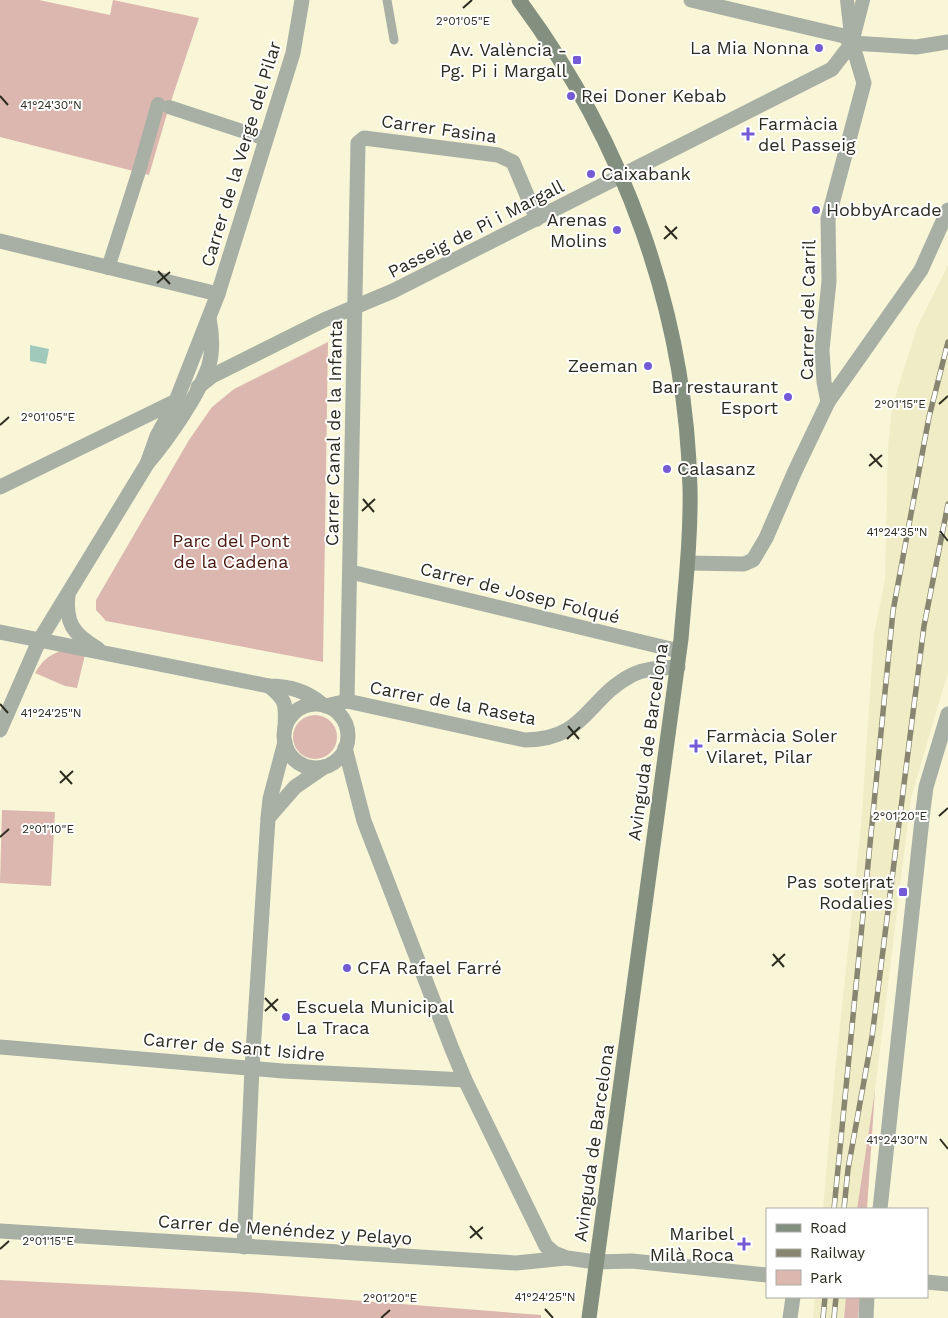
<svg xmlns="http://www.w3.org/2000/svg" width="948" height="1318" viewBox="0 0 948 1318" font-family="'Work Sans',sans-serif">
<rect width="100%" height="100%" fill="#f9f6d7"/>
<g fill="#f0edc6">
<polygon points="948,265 948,672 911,798 875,1090 857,1209 823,1209 835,1072 861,826 874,634 885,580 888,446 892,407 917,327"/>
<polygon points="815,1297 846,1297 844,1318 813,1318"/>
</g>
<g fill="#dcb7af">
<polygon points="0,0 39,0 110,15 113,0 199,18 169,107 149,175 0,137"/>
<polygon points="328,342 323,662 106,621 96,610 96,600 189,440 212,407 234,389"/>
<path d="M 60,651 L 85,655 L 77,688 L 65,686 L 35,673 C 42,661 48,656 60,651 Z"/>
<circle cx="315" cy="737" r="22"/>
<polygon points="2,810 55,812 51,886 0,883"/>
<polygon points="875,1090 867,1209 857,1209"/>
<polygon points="0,1280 247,1292 541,1315 541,1318 0,1318"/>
<polygon points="846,1297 860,1297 858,1318 844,1318"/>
</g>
<polygon fill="#a0c8bb" points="30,345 49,349 46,364 30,361"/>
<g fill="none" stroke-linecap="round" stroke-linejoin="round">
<polyline stroke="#a8b0a5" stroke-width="9" points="387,0 394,40"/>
<g stroke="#a8b0a5" stroke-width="14">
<polyline points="847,0 851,35"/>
<polyline points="852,43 863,0"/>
<polyline points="169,107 266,139"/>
<polyline points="108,268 139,171 158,104"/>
</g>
<g stroke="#a8b0a5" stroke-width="15">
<polyline points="691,0 844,36 852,43"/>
<polyline points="852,43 916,47 948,42"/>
<polyline points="0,241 218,294"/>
<polyline points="198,387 212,376 324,320 393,291 832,69 852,43"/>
<polyline points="828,402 824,382 822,350 829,281 828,219 864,83 852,43"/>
<polyline points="0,487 176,401"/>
<polyline points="688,563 744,564 753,560 766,538 795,471 828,402 921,270 948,210"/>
<polyline points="351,572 679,651"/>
<path d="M 68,594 C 65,623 73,634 98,649"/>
<path d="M 0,632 L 269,686 C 290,686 306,691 322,704"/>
<path d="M 269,686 C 287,700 286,705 285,727"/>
<path d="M 347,701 L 525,740 C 586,740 587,698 632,675 C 646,668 662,668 678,667"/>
<circle cx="316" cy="736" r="32"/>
<polyline points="326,706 347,701 358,143 364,138 498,155 513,162 537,219"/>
<polyline points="345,748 364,821 452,1049 465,1080 546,1246 554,1253 567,1258 596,1262 632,1261 767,1275"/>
<polyline points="268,818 295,787 324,767"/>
<polyline points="0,1047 283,1071 465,1080"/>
<polyline points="880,1209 923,810 926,787 948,714"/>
<polyline points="0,1231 516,1263 566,1258"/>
<polyline points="244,1247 252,1068 268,818 270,799 285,742"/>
<polyline points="927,1282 948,1284"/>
<polyline points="790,1318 793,1297"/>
<polyline points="866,1318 867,1297"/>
</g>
<g stroke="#a8b0a5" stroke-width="15">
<polyline points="147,464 157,436 176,401 218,294 293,53 302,0"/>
<path d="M 0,730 L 39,641 L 147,464 C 168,439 199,395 209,365 C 213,350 212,333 209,318"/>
</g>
<path stroke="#838f7f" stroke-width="15" d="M 519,0 C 624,141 686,312 690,488 C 691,539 685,589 681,639 L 589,1318"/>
<defs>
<g id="rail">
<polyline points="834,1209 893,611 929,417 948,342"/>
<polyline points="844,1209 848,1169 872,1037 924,626 948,504"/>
<polyline points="823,1318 825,1297"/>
<polyline points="834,1318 836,1297"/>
</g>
</defs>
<use href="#rail" stroke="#888671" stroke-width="5.5"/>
<use href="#rail" stroke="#fff" stroke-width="4" stroke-dasharray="11" stroke-linecap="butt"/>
</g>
<path fill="none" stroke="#2d2c20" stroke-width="2" d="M 463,8 L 472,0M 0,96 L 8,105M 665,226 L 677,239M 664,239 L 677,227M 158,271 L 170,284M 157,283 L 170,272M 939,404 L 948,396M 0,425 L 9,417M 870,454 L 882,467M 869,466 L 882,455M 363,499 L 374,512M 362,511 L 375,499M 940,531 L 948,541M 0,704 L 8,713M 568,726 L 579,739M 567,739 L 580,727M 60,771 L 72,784M 60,783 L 73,771M 939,816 L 948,808M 0,837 L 9,829M 773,954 L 784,967M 772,966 L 785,954M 265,998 L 277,1011M 265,1011 L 278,999M 940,1139 L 948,1149M 470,1226 L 482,1239M 470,1238 L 483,1227M 0,1249 L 9,1241M 545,1309 L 553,1318M 381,1318 L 390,1310"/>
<g fill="#745bd5" stroke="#fff" stroke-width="2">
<circle cx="819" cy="48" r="5"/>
<rect x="572" y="55" width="10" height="10" rx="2.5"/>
<circle cx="571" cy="96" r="5"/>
<path d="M745.5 126.5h5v5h5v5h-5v5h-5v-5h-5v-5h5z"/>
<circle cx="591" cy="174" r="5"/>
<circle cx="816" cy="210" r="5"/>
<circle cx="617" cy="230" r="5"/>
<circle cx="648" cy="366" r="5"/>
<circle cx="788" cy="397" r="5"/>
<circle cx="667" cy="469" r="5"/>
<path d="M693.5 738.5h5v5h5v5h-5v5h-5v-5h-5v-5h5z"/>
<rect x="898" y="887" width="10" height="10" rx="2.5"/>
<circle cx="347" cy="968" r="5"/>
<circle cx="286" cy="1017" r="5"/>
<path d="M741.5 1236.5h5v5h5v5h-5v5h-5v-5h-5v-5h5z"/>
</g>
<g text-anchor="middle" stroke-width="4" stroke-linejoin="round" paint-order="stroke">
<g font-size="18" fill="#2d2c20" stroke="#fff" text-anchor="start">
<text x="809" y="54" text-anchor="end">La Mia Nonna</text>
<text x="567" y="56" text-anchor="end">Av. València -<tspan x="567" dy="21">Pg. Pi i Margall</tspan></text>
<text x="581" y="102">Rei Doner Kebab</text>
<text x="758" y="130">Farmàcia<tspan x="758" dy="21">del Passeig</tspan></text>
<text x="601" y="180">Caixabank</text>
<text x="826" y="216">HobbyArcade</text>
<text x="607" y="226" text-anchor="end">Arenas<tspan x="607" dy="21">Molins</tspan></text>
<text x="638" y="372" text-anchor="end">Zeeman</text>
<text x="778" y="393" text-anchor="end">Bar restaurant<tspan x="778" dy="21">Esport</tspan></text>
<text x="677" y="475">Calasanz</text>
<text x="706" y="742">Farmàcia Soler<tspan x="706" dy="21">Vilaret, Pilar</tspan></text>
<text x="893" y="888" text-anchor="end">Pas soterrat<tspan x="893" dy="21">Rodalies</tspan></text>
<text x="357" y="974">CFA Rafael Farré</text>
<text x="296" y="1013">Escuela Municipal<tspan x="296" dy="21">La Traca</tspan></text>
<text x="734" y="1240" text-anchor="end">Maribel<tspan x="734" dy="21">Milà Roca</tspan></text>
</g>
<g font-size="18" fill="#2d2c20" stroke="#fff">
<text transform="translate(439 129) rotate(8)" y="6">Carrer Fasina</text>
<text transform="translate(241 154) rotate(-73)" y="6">Carrer de la Verge del Pilar</text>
<text transform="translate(476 229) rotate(-27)" y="6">Passeig de Pi i Margall</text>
<text transform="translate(808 310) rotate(-89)" y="6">Carrer del Carril</text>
<text transform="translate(334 433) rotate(-89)" y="6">Carrer Canal de la Infanta</text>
<text transform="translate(520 593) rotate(14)" y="6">Carrer de Josep Folqué</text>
<text transform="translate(453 703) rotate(11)" y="6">Carrer de la Raseta</text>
<text transform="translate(648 742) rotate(-82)" y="6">Avinguda de Barcelona</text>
<text transform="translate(234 1047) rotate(5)" y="6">Carrer de Sant Isidre</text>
<text transform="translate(594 1143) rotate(-82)" y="6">Avinguda de Barcelona</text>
<text transform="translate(285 1230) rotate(4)" y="6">Carrer de Menéndez y Pelayo</text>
</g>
<g font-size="18" fill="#49180f" stroke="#fff">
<text x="231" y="547">Parc del Pont<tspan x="231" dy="21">de la Cadena</tspan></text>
</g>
</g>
<g font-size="12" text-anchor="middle" fill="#2d2c20" stroke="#fff" stroke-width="4" stroke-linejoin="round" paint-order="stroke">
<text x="463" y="25">2°01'05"E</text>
<text x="51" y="109">41°24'30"N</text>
<text x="900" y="408">2°01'15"E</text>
<text x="48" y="421">2°01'05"E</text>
<text x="897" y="536">41°24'35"N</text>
<text x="51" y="717">41°24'25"N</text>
<text x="900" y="820">2°01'20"E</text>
<text x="48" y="833">2°01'10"E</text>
<text x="897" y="1144">41°24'30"N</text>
<text x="48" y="1245">2°01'15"E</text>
<text x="545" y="1301">41°24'25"N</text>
<text x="390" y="1302">2°01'20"E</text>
</g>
<rect x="766" y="1208" width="162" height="90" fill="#ffffff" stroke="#ababa6"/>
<rect x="776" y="1224" width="25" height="8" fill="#838f7f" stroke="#ababa6"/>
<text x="810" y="1233" font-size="15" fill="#2d2c20">Road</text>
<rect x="776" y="1249" width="25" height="8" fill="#888671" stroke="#ababa6"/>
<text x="810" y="1258" font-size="15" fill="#2d2c20">Railway</text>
<rect x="776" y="1270" width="25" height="15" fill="#dcb7af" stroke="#ababa6"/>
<text x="810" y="1283" font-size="15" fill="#2d2c20">Park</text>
</svg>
